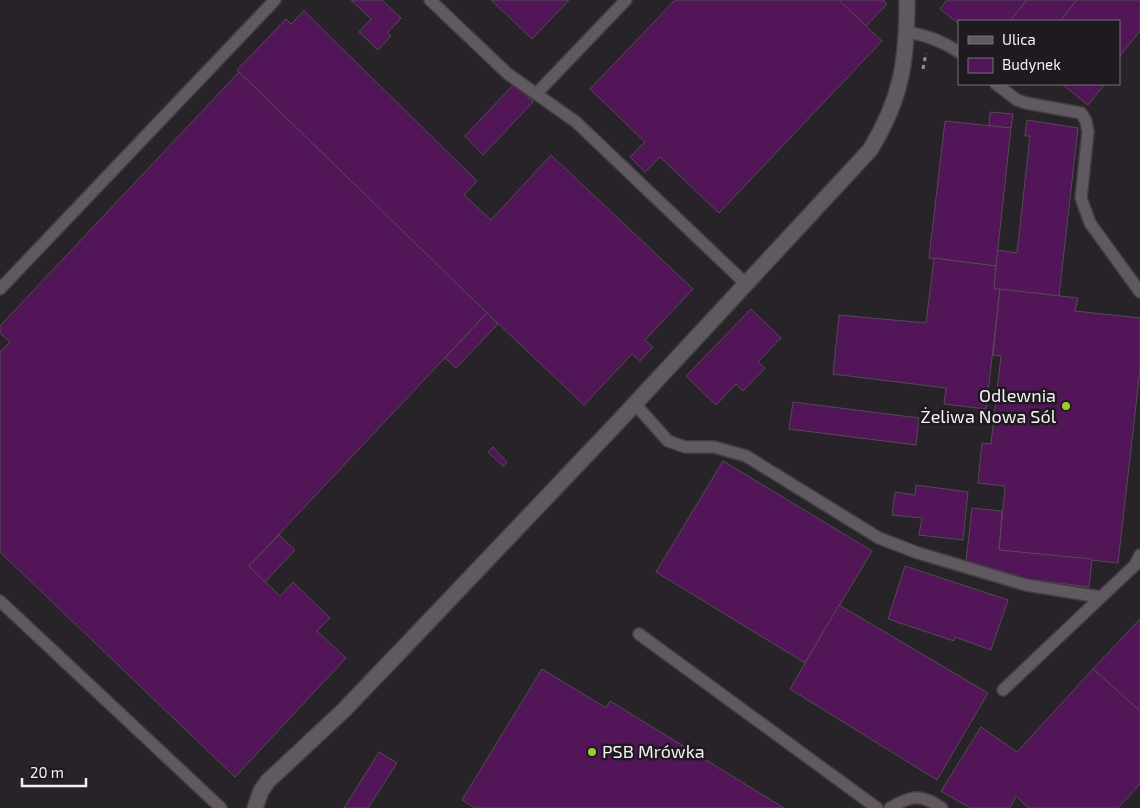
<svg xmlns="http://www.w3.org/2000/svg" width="1140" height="808" viewBox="0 0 1140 808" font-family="'Exo 2',sans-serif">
<rect width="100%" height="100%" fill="#282328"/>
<g fill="#511558" stroke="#524c52">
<polygon points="351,0 382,0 401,18 387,33 391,36 378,50 359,32 371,19"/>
<polygon points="491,0 569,0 532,39"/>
<polygon points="675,0 839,0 882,41 719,213 660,157 645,172 630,157 645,142 590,89"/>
<polygon points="839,0 883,0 887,4 866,26"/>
<polygon points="947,0 1027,0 1010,21 959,21 959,24 940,9"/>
<polygon points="1027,0 1077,0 1060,21 1010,21"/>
<polygon points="1077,0 1140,0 1140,31 1119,57 1119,21 1060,21"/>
<polygon points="304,11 477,181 464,195 491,220 551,155 693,289 645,340 653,347 640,361 632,354 584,405 487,313 237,70 286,19 291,24"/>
<polygon points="239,72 487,313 249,566 280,596 293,582 330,618 317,631 346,658 235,777 0,552 0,352 10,342 0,333 0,326"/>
<polygon points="514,84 533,102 483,155 465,136"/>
<polygon points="1062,84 1103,84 1104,85 1088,105"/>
<polygon points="990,112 1013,114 1011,128 989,126"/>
<polygon points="1027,120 1078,128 1059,296 994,289 997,250 1017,253 1030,136 1025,136"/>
<polygon points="945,121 1011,128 996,266 929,258"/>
<polygon points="934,258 996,266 994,289 1000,289 986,409 944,404 946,388 833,374 839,315 926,323"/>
<polygon points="1000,289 1078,298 1075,311 1140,318 1140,370 1118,563 999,550 1005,486 978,483 982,443 991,444 1001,356 993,355"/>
<polygon points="751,309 781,338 758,362 765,368 743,391 736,384 716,405 686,376"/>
<polygon points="487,313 498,324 456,368 445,358"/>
<polygon points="793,402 919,418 916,445 789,429"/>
<polygon points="493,447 507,462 503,466 488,452"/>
<polygon points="723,461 872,551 805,663 656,572"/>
<polygon points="916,485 968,492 963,540 919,535 922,518 892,515 895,492 915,495"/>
<polygon points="972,508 1002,511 999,550 1092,559 1089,587 1027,579 966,562"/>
<polygon points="279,535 295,550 265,582 249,566"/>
<polygon points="905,566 1008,600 991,650 955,637 954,641 888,619"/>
<polygon points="839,605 988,693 937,780 790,689"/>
<polygon points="1140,619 1140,711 1093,669"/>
<polygon points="542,669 606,708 610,701 784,808 475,808 462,800"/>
<polygon points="1093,669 1140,711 1140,784 1118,808 1028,808 1016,796 1010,808 970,808 941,791 981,727 1017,752"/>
<polygon points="379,752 397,763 368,808 344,808"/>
</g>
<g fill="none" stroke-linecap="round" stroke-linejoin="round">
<defs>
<g id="lane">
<polyline points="430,0 508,74 576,122 745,283"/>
<path d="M 907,32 C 927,35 942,41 959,52"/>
<polyline points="996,84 1017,100 1026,103 1081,113 1086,121 1088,132 1081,198 1090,223 1140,292"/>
<polyline points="536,94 626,0"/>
<polyline points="0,289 275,0"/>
<polyline points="635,404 668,441 685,447 714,447 746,456 879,538 918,553 1026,585 1100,597"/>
<polyline points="0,601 221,808"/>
<polyline points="639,634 877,808"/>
<polyline points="1003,690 1135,565 1140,555"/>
<path d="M 890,808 C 911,795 921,794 942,808"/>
</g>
<path id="street" d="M 255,808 L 261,791 L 268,781 L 344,710 L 410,641 L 618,422 L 870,150 C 902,98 907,60 907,0"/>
</defs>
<use href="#lane" stroke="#433e43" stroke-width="14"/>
<use href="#street" stroke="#433e43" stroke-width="18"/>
<polyline stroke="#938f93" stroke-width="3" stroke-dasharray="4 4" stroke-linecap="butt" points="923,69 926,53"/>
<use href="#lane" stroke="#605a60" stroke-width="11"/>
<use href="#street" stroke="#605a60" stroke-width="15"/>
</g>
<g fill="#9dca31" stroke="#1e1a1f" stroke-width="2">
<circle cx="1066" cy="406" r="5"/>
<circle cx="592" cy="752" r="5"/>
</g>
<g text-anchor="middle" stroke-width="5" stroke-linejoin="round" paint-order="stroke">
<g font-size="18" fill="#f4f0f4" stroke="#1e1a1f" text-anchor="end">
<text x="1056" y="402">Odlewnia<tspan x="1056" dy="21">Żeliwa Nowa Sól</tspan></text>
<text x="602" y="758" text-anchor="start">PSB Mrówka</text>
</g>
</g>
<rect x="958" y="20" width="162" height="65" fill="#1e1a1f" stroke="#747074"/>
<rect x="968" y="36" width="25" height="8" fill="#605a60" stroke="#747074"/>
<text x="1002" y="45" font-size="15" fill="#f4f0f4">Ulica</text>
<rect x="968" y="58" width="25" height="15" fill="#511558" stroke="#747074"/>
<text x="1002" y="70" font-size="15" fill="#f4f0f4">Budynek</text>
<path d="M22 778v8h64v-8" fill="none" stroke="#f4f0f4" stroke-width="2.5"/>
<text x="30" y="778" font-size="15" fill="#f4f0f4" stroke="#1e1a1f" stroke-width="4" paint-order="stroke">20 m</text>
</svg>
